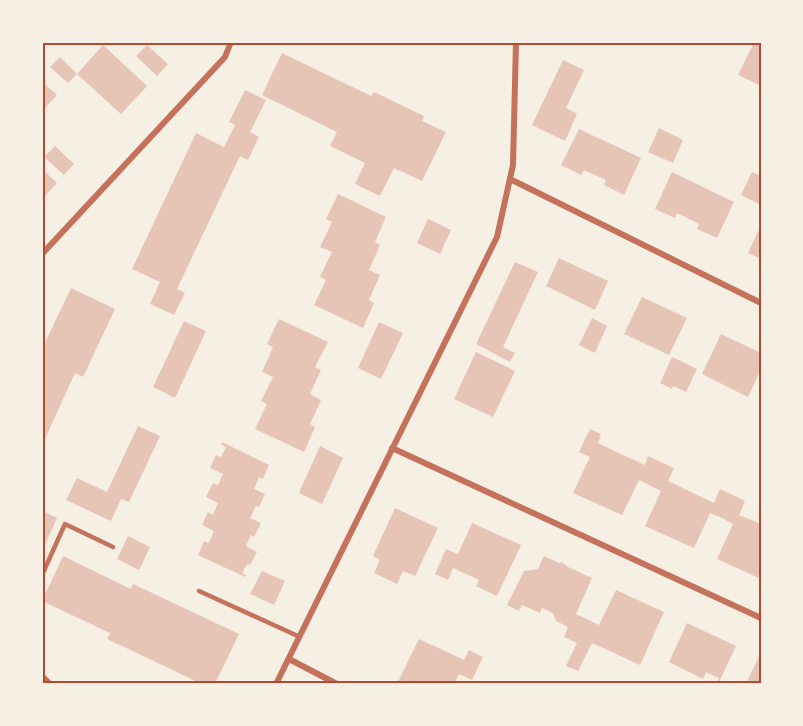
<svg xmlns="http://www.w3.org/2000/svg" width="803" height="726" viewBox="0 0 803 726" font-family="Figtree,sans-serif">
<rect width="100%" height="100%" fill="#f6efe4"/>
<g fill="#e6c5b7">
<polygon points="754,42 761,42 761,86 738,75"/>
<polygon points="103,45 147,86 121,114 77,74"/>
<polygon points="147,45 168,64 157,76 136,56"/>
<polygon points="282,53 371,96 374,92 424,116 422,121 446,132 422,181 394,168 380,196 355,184 365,163 330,146 337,132 262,95"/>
<polygon points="60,57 77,74 68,83 50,67"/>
<polygon points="563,60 584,70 566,108 577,114 565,141 532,125"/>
<polygon points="42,82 57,95 42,111"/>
<polygon points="245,90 266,100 250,132 259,137 248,160 240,156 177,289 185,293 174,315 150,304 160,282 132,269 196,133 224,147 235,125 229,122"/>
<polygon points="659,128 683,140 673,163 648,152"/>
<polygon points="579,129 641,158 624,195 604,185 606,180 584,170 581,175 561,165"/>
<polygon points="55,146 74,164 64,175 44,157"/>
<polygon points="42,169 57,183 42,199"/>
<polygon points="672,172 734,202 717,238 697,229 699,224 677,213 675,218 655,209"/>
<polygon points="752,172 761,176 761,205 741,195"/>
<polygon points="338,194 386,217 375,242 380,245 369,270 380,275 369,300 374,303 363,328 314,305 326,280 320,277 332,252 320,247 332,222 326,219"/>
<polygon points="428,219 451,230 440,254 417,243"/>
<polygon points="761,225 761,259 748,253"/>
<polygon points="559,258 608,281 595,310 546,286"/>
<polygon points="515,262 538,272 503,347 515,353 510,362 476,344"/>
<polygon points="71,288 115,309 83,377 75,373 44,441 42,440 42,349"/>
<polygon points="642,297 687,318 669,355 624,334"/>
<polygon points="592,318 607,326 595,353 579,345"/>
<polygon points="279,319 328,342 315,367 321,370 310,394 321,400 310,424 315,427 304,452 255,429 267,404 261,401 273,377 262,372 273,347 267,344"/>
<polygon points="184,321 206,331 175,398 153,387"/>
<polygon points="379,322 403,333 381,379 358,368"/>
<polygon points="721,334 761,353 761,369 748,397 702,374"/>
<polygon points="476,352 515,371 493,417 454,399"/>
<polygon points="672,357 697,369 686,392 673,386 672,389 660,383"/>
<polygon points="138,426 160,436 129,502 121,499 111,521 66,500 77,478 107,492"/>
<polygon points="590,429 601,434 598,443 621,454 645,465 648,456 674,468 668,481 714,503 720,489 745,501 739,515 761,524 761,579 717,559 733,524 722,518 710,513 694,548 645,526 661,491 639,480 622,515 573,493 590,457 579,452"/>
<polygon points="222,442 269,465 263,479 259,477 254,489 265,494 259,507 256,506 250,518 261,523 254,537 251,535 246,546 257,552 250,565 247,564 242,573 246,575 245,577 198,555 204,541 209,543 214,531 202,525 208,512 213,515 218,503 206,497 213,483 218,485 223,474 210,468 216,455 221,457 226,447 221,444"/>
<polygon points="320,446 343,458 322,504 299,493"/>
<polygon points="395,508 438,528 415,576 403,571 397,584 374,573 380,560 373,556"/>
<polygon points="42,511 57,518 42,551"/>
<polygon points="472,523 521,545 497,596 476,586 479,580 453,568 448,580 435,574 446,549 458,554"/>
<polygon points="128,536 150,547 139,570 117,559"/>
<polygon points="63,556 131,589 133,584 239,634 215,684 202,684 107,639 110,633 42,601"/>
<polygon points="544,556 559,563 562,562 568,567 592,578 576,614 599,625 616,590 664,612 640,665 592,643 578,671 566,666 577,643 564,637 568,627 556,621 553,613 542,608 540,613 522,605 519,611 507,605 524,571 538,569"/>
<polygon points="262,571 285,581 274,605 250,594"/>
<polygon points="687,623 736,646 718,684 716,684 719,678 706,672 703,679 669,662"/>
<polygon points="419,639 464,660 469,650 483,657 472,680 459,674 454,684 397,684"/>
<polygon points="759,656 761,657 761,684 746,684"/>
</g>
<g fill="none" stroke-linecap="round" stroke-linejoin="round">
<g stroke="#c5725c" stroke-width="4.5">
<polyline points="42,575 65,524 113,547"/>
<polyline points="199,591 300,637"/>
</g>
<g stroke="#c5725c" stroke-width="6">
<polyline points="510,179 761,303"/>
<polyline points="42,254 225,57 231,42"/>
<polyline points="392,448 761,618"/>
<polyline points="289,659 337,684"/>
<polyline points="42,676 50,684"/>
<polyline points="276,684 497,237 513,165 516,42"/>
</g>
</g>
<rect width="803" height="726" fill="none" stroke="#f6efe4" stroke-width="87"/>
<rect x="44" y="44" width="716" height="638" fill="none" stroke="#b5482f" stroke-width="2"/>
</svg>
